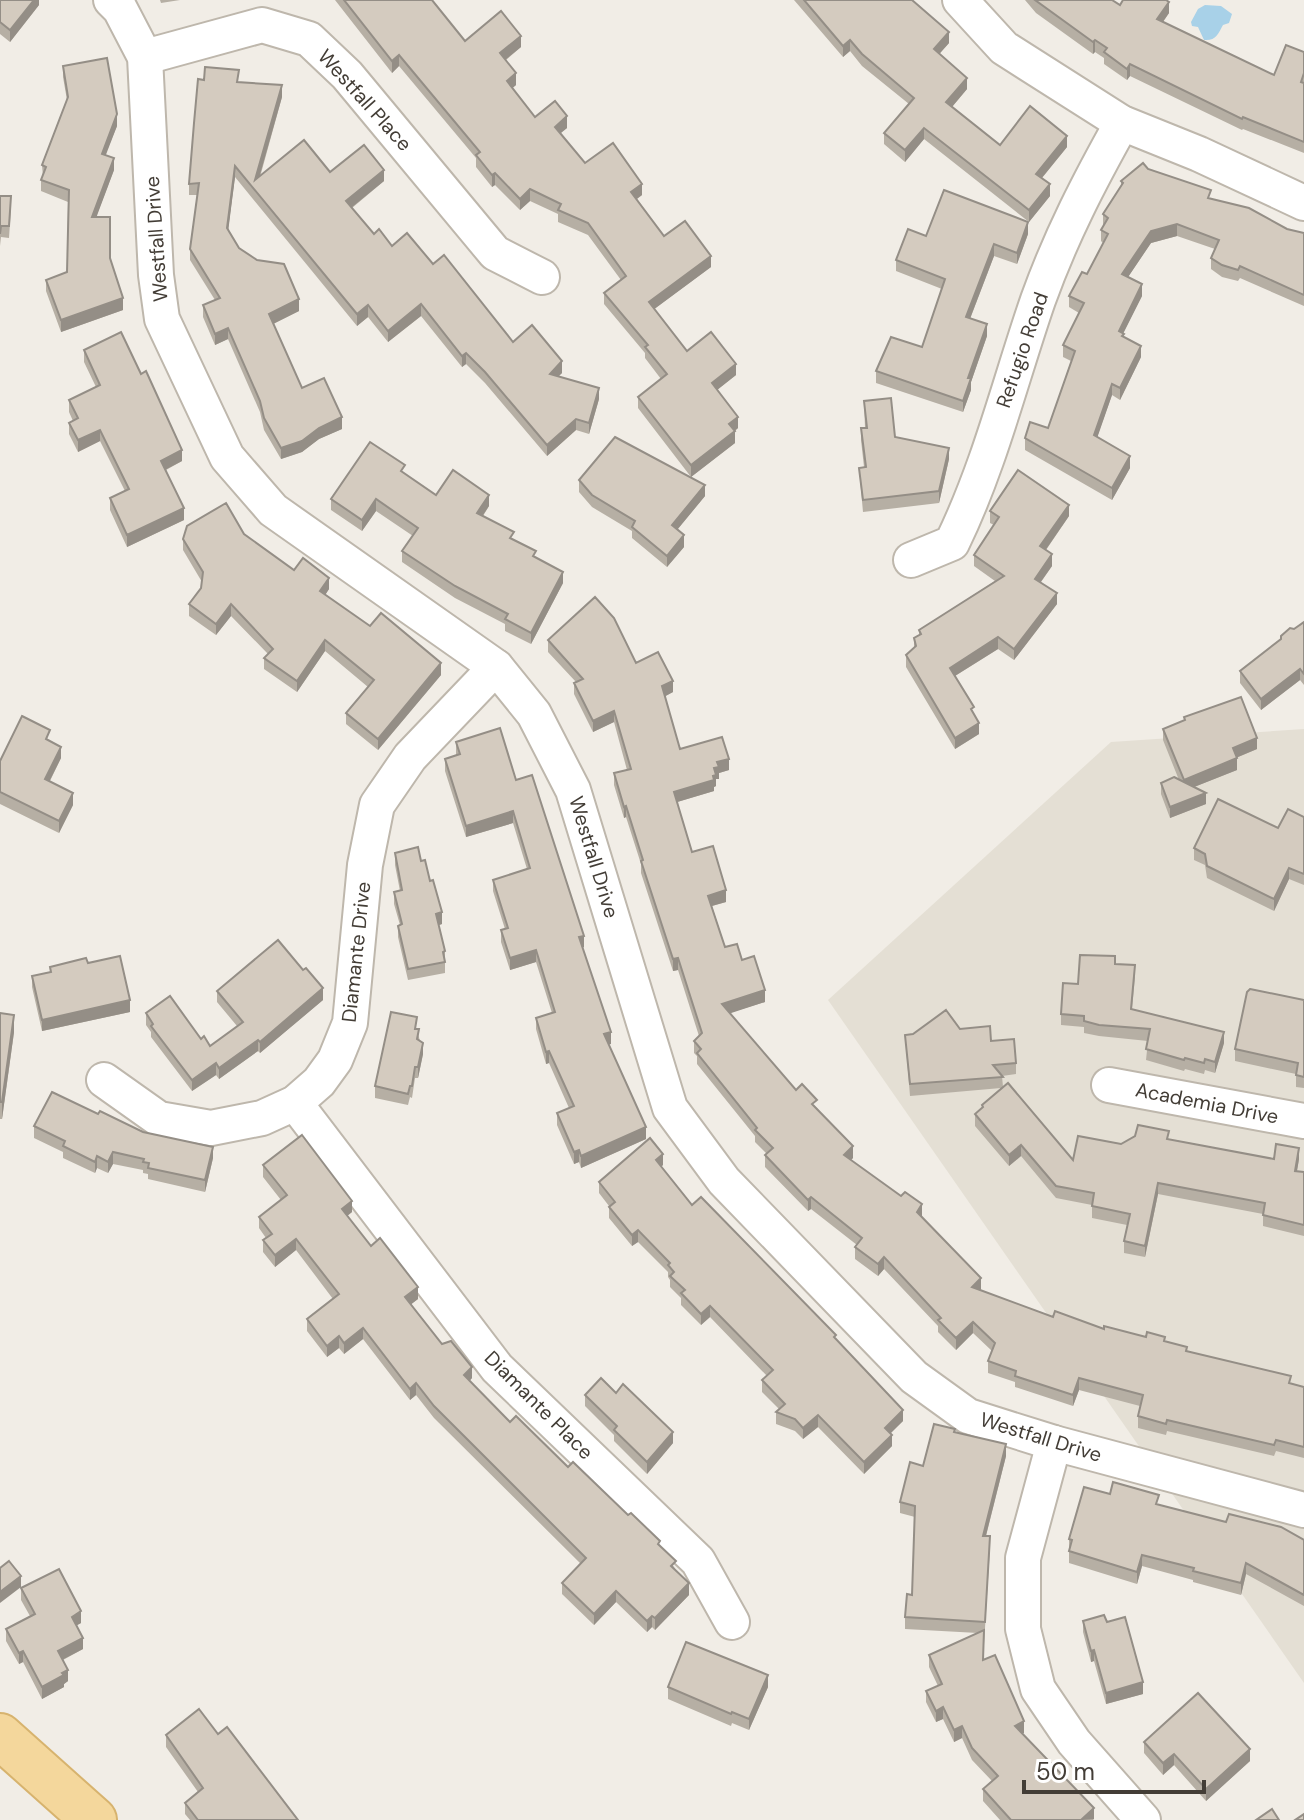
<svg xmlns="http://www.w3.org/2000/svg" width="1304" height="1820" viewBox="0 0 1304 1820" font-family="'DM Sans',sans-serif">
<rect width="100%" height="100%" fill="#f1ede6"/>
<polygon fill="#e4dfd4" points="1304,729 1304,1683 828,1000 1111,742"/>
<path fill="#a8d1e8" d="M 1205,5 L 1221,6 L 1232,14 L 1229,23 L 1223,25 C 1218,34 1216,41 1204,40 L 1198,27 L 1192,26 L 1191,22 L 1198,9 Z"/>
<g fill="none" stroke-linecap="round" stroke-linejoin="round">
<defs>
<g id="minor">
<polyline points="111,0 120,9 145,57 156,275 162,319 227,457 273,510 496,667 534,714 573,790 670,1108 724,1181 914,1377 968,1416 1054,1443 1304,1510"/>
<polyline points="960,0 1004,48 1122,123 1199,154 1304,203"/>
<polyline points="145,57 262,25 309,39 347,75 495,253 542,277"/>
<path d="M 911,560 L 952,543 C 990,465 1010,381 1038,300 C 1061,236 1089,182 1122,123"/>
<polyline points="104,1080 159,1119 211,1128 262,1118 295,1103 319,1082 335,1060 350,1023 365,865 377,805 410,757 496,667"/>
<polyline points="1109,1085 1304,1121"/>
<polyline points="295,1103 497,1368 698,1561 732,1622"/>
<polyline points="1054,1443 1023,1558 1023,1629 1038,1689 1074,1742 1143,1820"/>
</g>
<polyline id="major" points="0,1736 94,1820"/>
</defs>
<use href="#minor" stroke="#beb7ac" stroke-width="38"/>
<use href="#major" stroke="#d7b36e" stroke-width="48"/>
<use href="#minor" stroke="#fff" stroke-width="34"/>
<use href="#major" stroke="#f4d79c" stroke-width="44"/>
</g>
<g fill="#b6afa4">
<polygon points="0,0 39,0 39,5 10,42 0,34"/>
<polygon points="160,0 180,0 161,3"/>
<polygon points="335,0 432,0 465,41 521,47 506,60 516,85 512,88 535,117 567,128 560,133 585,163 642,195 637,199 664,236 711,267 654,309 687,351 736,375 717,390 738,428 735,431 735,443 691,477 638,408 638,397 661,379 645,358 645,353 604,304 604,293 621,280 588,235 558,222 558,214 530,201 520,210 495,185 492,187 476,167 476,158 399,66 392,73"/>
<polygon points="794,0 912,0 949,43 939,54 967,89 952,107 1000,145 1067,147 1042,178 1050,196 1029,222 924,139 905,162 884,144 884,133 909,104 862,66 850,51 843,57"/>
<polygon points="1025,0 1112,0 1120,5 1169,13 1163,22 1274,75 1304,52 1304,153 1243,129 1242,130 1130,76 1127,80 1104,64 1104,58 1095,52 1093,54 1036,13"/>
<polygon points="63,66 117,126 105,155 114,170 96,217 110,258 123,310 61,332 46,291 46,280 67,272 68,202 41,191 41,180 43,177 42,165 67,100 63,77"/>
<polygon points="204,80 239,82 282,97 260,177 330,172 384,181 352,208 374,234 392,246 433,264 513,342 562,373 558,376 599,399 589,434 576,430 547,456 485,383 466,364 462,367 421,316 388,342 368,317 357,326 235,177 228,230 239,248 299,311 273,324 302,388 342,429 319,439 302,452 281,459 264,430 260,412 228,339 215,345 203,317 203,305 215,300 190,260 190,249 197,195 189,195 189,184"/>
<polygon points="1148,169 1211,199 1287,229 1304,233 1304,306 1240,278 1238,281 1222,277 1211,269 1211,258 1215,249 1177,236 1151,243 1128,277 1142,296 1123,333 1124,337 1141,357 1120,400 1112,395 1097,437 1130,468 1112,500 1025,450 1025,438 1048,428 1071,361 1063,357 1063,345 1079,313 1069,307 1069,296 1087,274 1103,243 1101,241 1101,230 1103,226 1103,214 1121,186 1121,181"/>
<polygon points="0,196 11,208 9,238 1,237 0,246"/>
<polygon points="1028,234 1017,264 994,256 970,319 987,336 971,382 971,390 963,412 876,383 876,371 922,347 942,289 896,271 896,260 926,236"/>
<polygon points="84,350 182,461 166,470 184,520 127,547 110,510 110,498 125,491 100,441 78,452 69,434 69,423 73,421 69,412 69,400 96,387 84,362"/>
<polygon points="864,401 895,437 949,459 939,503 863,512 859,468 864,467 861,440 861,428 865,428"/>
<polygon points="405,474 436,495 489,506 483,516 536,558 563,583 531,644 505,631 505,624 455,598 402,562 402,551 413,536 376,511 362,531 331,510 331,499"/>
<polygon points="579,480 705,496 677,530 684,547 667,567 632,538 632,531 592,507 579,492"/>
<polygon points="990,511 1069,516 1046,550 1052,566 1041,582 1057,604 1014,660 998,649 955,676 974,715 979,734 955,749 906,667 906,655 914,648 914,638 919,636 919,630 995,581 974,566 974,555 994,525 990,523"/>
<polygon points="244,534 294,570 329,589 325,595 441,675 378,750 346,724 346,713 368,687 325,651 297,692 264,669 264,658 268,654 231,616 216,635 189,616 189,604 201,588 202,582 183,550 183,539"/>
<polygon points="1304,622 1304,685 1300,680 1261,710 1240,683 1240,671"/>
<polygon points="548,640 636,663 673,692 665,696 680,749 729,770 719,773 719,779 716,779 716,786 714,787 714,791 677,802 692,852 726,902 712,906 725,947 742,960 765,1002 729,1013 796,1090 817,1108 853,1158 851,1160 922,1216 921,1217 981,1290 1053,1317 1104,1329 1165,1341 1187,1351 1304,1387 1304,1458 1276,1451 1274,1456 1167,1431 1166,1435 1138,1428 1138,1416 1140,1406 1079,1390 1073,1406 1015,1387 1015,1382 988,1373 988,1361 992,1351 973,1333 956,1350 938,1332 938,1326 884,1269 878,1276 855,1259 855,1247 857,1245 811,1209 808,1211 765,1167 765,1155 767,1154 755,1142 755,1136 697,1064 697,1056 694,1053 694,1041 699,1036 678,970 673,971 641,873 641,864 626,817 624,818 614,785 614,773 627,770 614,722 593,732 574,694 574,683 576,682 548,652"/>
<polygon points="1184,717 1257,749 1236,758 1237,770 1194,787 1206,804 1170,818 1161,794 1161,783 1179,780 1163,740 1163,729 1184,721"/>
<polygon points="50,741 61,758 50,781 73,805 59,833 0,804 0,761"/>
<polygon points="456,742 516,780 584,947 582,948 611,1044 608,1044 646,1139 581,1168 579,1162 574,1164 557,1125 557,1113 569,1108 549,1063 546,1064 536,1029 536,1018 552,1013 536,962 510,970 501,942 501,930 505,929 493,891 493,880 527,869 513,823 466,837 445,771 445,759 456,755"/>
<polygon points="1304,817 1304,885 1289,879 1274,911 1207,878 1205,865 1194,860 1194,848 1278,828"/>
<polygon points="395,853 421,861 442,924 439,925 445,951 445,973 408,980 398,937 398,926 400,925 394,904 394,892 400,891 395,865"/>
<polygon points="1115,964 1135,977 1132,1009 1224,1043 1215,1073 1205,1070 1204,1074 1185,1069 1184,1071 1146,1060 1148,1041 1099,1036 1084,1033 1084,1027 1061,1025 1061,1014 1078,984"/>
<polygon points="50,967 130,1012 42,1031 32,987 32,976 50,972"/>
<polygon points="217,991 323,1000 260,1053 258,1051 219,1079 216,1075 192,1091 151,1037 151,1032 146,1025 146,1013 201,1039 210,1046 237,1026 217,1002"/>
<polygon points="1304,1000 1304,1088 1296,1087 1296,1074 1235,1061 1235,1049"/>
<polygon points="0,1013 14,1032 2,1119 0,1119"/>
<polygon points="417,1029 423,1054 418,1078 415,1078 412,1098 410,1097 408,1105 375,1098 375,1086"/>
<polygon points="960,1029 991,1041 1016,1063 1016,1074 1002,1076 1003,1087 1073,1160 1121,1144 1169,1139 1274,1159 1299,1159 1297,1171 1304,1172 1304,1236 1263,1226 1263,1214 1158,1194 1145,1257 1124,1253 1124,1241 1127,1225 1092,1218 1092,1205 1056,1198 1021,1156 1009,1166 975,1126 975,1114 982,1109 982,1105 1001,1088 910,1096 905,1035"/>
<polygon points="98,1114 213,1158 205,1192 148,1179 148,1174 143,1173 143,1170 113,1164 108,1173 97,1168 95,1173 63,1158 63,1152 34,1138 34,1126"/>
<polygon points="263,1165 352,1212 347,1216 371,1246 418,1299 411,1304 442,1344 472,1378 469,1381 510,1422 568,1467 660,1546 676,1570 689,1595 655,1630 652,1627 647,1632 616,1602 594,1625 562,1594 562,1583 581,1564 434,1418 416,1395 410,1400 363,1339 344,1354 339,1348 327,1357 307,1331 307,1319 333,1299 296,1250 275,1267 263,1252 263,1240 266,1238 259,1228 259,1217 281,1200 263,1177"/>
<polygon points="663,1165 661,1167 692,1205 836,1339 903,1421 890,1433 892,1446 864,1474 818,1427 803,1439 795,1431 776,1424 776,1412 779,1409 762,1392 762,1380 767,1376 710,1317 701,1325 681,1305 681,1298 670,1287 670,1280 668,1277 668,1272 638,1242 632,1246 609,1218 609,1206 599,1193 599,1182"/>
<polygon points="585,1395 673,1443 647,1474 614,1441 614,1435 585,1406"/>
<polygon points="955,1432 1006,1456 986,1536 990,1548 983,1660 1024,1733 1022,1733 1094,1819 1093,1820 1000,1820 983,1801 983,1789 992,1781 972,1760 962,1738 954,1742 943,1719 936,1722 926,1702 926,1691 938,1686 929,1667 929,1655 978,1633 905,1629 905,1617 912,1595 915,1517 900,1513 900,1502 923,1466"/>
<polygon points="1110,1494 1304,1540 1304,1606 1246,1574 1241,1595 1193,1582 1193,1580 1142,1566 1137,1584 1069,1563 1069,1539"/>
<polygon points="21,1588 81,1623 77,1625 83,1649 63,1660 68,1681 64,1684 64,1687 42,1699 23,1662 19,1664 6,1641 6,1629 30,1616 21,1600"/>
<polygon points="1083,1621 1107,1622 1143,1694 1106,1704 1094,1661 1091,1662 1083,1632"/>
<polygon points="668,1687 768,1687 749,1730 732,1723 731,1726 668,1699"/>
<polygon points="218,1734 298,1820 190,1820 185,1814 185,1803 198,1792 166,1747 166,1735"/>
<polygon points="1144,1742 1250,1761 1206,1801 1174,1765 1163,1775 1144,1753"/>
</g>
<g fill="#948e86">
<polygon points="34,0 39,0 39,5 10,42 10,30"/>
<polygon points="1169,2 1169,13 1157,30 1157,19"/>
<polygon points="949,32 949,43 934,60 934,49"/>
<polygon points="521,36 521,47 500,64 500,53"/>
<polygon points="850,40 850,51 843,57 843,46"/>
<polygon points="1095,40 1095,52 1093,54 1093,42"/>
<polygon points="399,55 399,66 392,73 392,61"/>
<polygon points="1130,64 1130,76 1127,80 1127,69"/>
<polygon points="516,73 516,85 507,93 507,81"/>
<polygon points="967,78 967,89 946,114 946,102"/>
<polygon points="282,85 282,97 255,192 255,180"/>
<polygon points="117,114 117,126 102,165 102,154"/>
<polygon points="567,116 567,128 555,138 555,127"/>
<polygon points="924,128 924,139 905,162 905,150"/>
<polygon points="1067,136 1067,147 1036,185 1036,174"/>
<polygon points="114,158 114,170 92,229 92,217"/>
<polygon points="235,166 235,177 227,240 227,228"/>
<polygon points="384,170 384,181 346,212 346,201"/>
<polygon points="495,173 495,185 492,187 492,175"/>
<polygon points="642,184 642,195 631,203 631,192"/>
<polygon points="1050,184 1050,196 1029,222 1029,210"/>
<polygon points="530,189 530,201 520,210 520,199"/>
<polygon points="1028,222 1028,234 1017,264 1017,253"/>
<polygon points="1177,224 1177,236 1151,243 1122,286 1122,274 1151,231"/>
<polygon points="994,244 994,256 966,329 966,317"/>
<polygon points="711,256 711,267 649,313 649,302"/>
<polygon points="1142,284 1142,296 1119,342 1119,331"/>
<polygon points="123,298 123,310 61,332 61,320"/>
<polygon points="299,299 299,311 269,326 269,314"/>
<polygon points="421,304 421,316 388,342 388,331"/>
<polygon points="368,305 368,317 357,326 357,314"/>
<polygon points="987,324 987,336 971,382 971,390 963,412 963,401 968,378"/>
<polygon points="228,328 228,339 215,345 215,334"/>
<polygon points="1141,346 1141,357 1120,400 1120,388"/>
<polygon points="466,353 466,364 462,367 462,356"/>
<polygon points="562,361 562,373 550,385 550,374"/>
<polygon points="736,364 736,375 712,394 712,383"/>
<polygon points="1112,384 1112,395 1094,447 1094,435"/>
<polygon points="599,388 599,399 589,434 589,423"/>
<polygon points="342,417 342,429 319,439 302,452 281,459 281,448 319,428"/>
<polygon points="738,417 738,428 729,435 729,424"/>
<polygon points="576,419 576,430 547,456 547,445"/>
<polygon points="100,430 100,441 78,452 78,440"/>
<polygon points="735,431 735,443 691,477 691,465"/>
<polygon points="949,448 949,459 939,503 939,491"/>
<polygon points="182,450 182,461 161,472 161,461"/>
<polygon points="1130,456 1130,468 1112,500 1112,488"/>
<polygon points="705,485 705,496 672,536 672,525"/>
<polygon points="489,495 489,506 477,524 477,513"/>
<polygon points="376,499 376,511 362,531 362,520"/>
<polygon points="1069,505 1069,516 1040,558 1040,546"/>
<polygon points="184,508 184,520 127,547 127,535"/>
<polygon points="684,535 684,547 667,567 667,556"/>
<polygon points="1052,554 1052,566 1035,590 1035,579"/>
<polygon points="563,572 563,583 531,644 531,633"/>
<polygon points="329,578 329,589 320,603 320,591"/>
<polygon points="1057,593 1057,604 1014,660 1014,649"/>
<polygon points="231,604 231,616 216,635 216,624"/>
<polygon points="998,637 998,649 950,679 950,668"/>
<polygon points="325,640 325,651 297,692 297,681"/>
<polygon points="441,663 441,675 378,750 378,739"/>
<polygon points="1300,669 1300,680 1261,710 1261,699"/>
<polygon points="673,681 673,692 662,698 662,686"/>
<polygon points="614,711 614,722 593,732 593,721"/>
<polygon points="979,723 979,734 955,749 955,738"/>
<polygon points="1257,738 1257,749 1233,759 1233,748"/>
<polygon points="61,747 61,758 45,790 45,779"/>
<polygon points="1237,758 1237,770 1184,791 1184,780"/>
<polygon points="729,759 729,770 719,773 719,779 716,779 716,786 714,787 714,791 674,803 674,792 714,768 717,762"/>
<polygon points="73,793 73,805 59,833 59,821"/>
<polygon points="1206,793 1206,804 1170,818 1170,807"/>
<polygon points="626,806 626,817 624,818 624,807"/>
<polygon points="513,811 513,823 466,837 466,826"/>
<polygon points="1289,868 1289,879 1274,911 1274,899"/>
<polygon points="726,890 726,902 708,907 708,896"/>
<polygon points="442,912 442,924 436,926 436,914"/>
<polygon points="584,936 584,947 579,949 579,937"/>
<polygon points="536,950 536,962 510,970 510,958"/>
<polygon points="678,958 678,970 673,971 673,959"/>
<polygon points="323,988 323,1000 260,1053 260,1042"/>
<polygon points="765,990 765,1002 722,1016 722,1004"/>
<polygon points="130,1000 130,1012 42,1031 42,1020"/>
<polygon points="14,1015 14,1032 2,1119 2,1102"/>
<polygon points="611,1032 611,1044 604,1046 604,1034"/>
<polygon points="1224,1032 1224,1043 1215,1073 1215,1062"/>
<polygon points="258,1040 258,1051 219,1079 219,1068"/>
<polygon points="423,1043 423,1054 418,1078 418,1067"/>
<polygon points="549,1051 549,1063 546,1064 546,1052"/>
<polygon points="216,1063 216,1075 192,1091 192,1080"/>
<polygon points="646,1127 646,1139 581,1168 581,1156"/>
<polygon points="1021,1145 1021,1156 1009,1166 1009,1155"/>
<polygon points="853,1146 853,1158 844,1166 844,1155"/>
<polygon points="213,1147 213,1158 205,1192 205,1180"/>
<polygon points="1299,1148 1299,1159 1295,1182 1295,1171"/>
<polygon points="579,1150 579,1162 574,1164 574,1152"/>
<polygon points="113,1152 113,1164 108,1173 108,1162"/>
<polygon points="663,1154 663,1165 656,1171 656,1160"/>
<polygon points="97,1156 97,1168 95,1173 95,1162"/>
<polygon points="1158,1183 1158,1194 1145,1257 1145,1246"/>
<polygon points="811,1197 811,1209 808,1211 808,1200"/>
<polygon points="352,1201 352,1212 342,1220 342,1209"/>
<polygon points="922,1204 922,1216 917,1223 917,1212"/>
<polygon points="638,1230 638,1242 632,1246 632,1235"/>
<polygon points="296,1239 296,1250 275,1267 275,1255"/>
<polygon points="884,1257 884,1269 878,1276 878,1264"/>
<polygon points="981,1278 981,1289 972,1298 972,1287"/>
<polygon points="418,1287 418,1299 405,1309 405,1297"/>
<polygon points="710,1306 710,1317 701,1325 701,1314"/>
<polygon points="973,1322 973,1333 956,1350 956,1338"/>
<polygon points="363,1328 363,1339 344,1354 344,1343"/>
<polygon points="339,1336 339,1348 327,1357 327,1346"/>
<polygon points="472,1367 472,1378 464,1387 464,1375"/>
<polygon points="1079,1378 1079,1390 1073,1406 1073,1395"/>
<polygon points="416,1383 416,1395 410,1400 410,1389"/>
<polygon points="903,1410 903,1421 885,1439 885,1428"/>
<polygon points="818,1415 818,1427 803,1439 803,1428"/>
<polygon points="673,1432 673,1443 647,1474 647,1462"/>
<polygon points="892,1435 892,1446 864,1474 864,1462"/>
<polygon points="1006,1444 1006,1456 983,1547 983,1536"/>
<polygon points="1142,1555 1142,1566 1137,1584 1137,1572"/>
<polygon points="1246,1563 1246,1574 1241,1595 1241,1583"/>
<polygon points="21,1576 21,1587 0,1603 0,1592"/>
<polygon points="689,1583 689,1595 655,1630 655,1618"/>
<polygon points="616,1591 616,1602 594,1625 594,1614"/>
<polygon points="81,1611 81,1623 72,1628 72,1617"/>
<polygon points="652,1616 652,1627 647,1632 647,1621"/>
<polygon points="83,1638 83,1649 58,1662 58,1651"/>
<polygon points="1094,1650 1094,1661 1091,1662 1091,1651"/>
<polygon points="23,1651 23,1662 19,1664 19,1653"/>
<polygon points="68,1670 68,1681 64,1684 64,1687 42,1699 42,1687"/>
<polygon points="768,1675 768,1687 749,1730 749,1719"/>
<polygon points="1143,1682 1143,1694 1106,1704 1106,1693"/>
<polygon points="943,1707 943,1719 936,1722 936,1711"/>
<polygon points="1024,1721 1024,1733 1015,1737 1015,1726"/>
<polygon points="962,1726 962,1738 954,1742 954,1730"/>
<polygon points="1250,1749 1250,1761 1206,1801 1206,1789"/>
<polygon points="1174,1754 1174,1765 1163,1775 1163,1763"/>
<polygon points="1094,1808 1094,1819 1081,1820"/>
</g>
<g fill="#d4cbbf" stroke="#948e86" stroke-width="2">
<polygon points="0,0 34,0 10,30 0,22"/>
<polygon points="344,0 432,0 465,41 501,11 521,36 500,53 516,73 507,81 535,117 555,101 567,116 555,127 585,163 613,143 642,184 631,192 664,236 685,221 711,256 649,302 687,351 711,332 736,364 712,383 738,417 729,424 735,431 691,465 638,397 667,374 645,347 648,345 604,293 626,276 588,223 558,210 561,204 530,189 520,199 495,173 492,175 476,155 480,152 399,55 392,61"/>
<polygon points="804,0 912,0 949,32 934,49 967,78 946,102 1000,145 1030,106 1067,136 1036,174 1050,184 1029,210 924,128 905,150 884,133 914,98 862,54 850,40 843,46"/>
<polygon points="1035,0 1112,0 1120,5 1123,0 1166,0 1169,2 1157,19 1274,75 1286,45 1304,52 1304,73 1301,82 1304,83 1304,142 1243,117 1242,119 1130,64 1127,69 1104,52 1107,48 1095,40 1093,42"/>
<polygon points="107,58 117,114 102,154 114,158 92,217 110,217 110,258 123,298 61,320 46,280 67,272 69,190 41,180 46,167 42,165 68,97 63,66"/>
<polygon points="205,67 239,70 237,82 282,85 255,180 304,140 330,172 364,145 384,170 346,201 374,234 379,229 392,246 407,233 433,264 444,255 513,342 532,325 562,361 550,374 599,388 589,423 576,419 547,445 485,372 466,353 462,356 421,304 388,331 368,305 357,314 235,166 227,228 239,248 257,260 284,264 299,299 269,314 302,388 324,378 342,417 319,428 302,441 281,448 264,418 260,401 228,328 215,334 203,305 220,298 190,249 199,183 189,184 194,123 198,79 204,80"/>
<polygon points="1143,163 1148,169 1211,190 1208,198 1249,208 1287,229 1304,233 1304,295 1240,266 1238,270 1222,265 1211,258 1219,240 1177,224 1151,231 1122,274 1142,284 1119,331 1124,334 1122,336 1141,346 1120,388 1112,384 1094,435 1130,456 1112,488 1025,438 1030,422 1048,428 1075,351 1063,345 1084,303 1069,296 1082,272 1087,274 1108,234 1101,230 1108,218 1103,214 1123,183 1121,181"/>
<polygon points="944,190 1028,222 1017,253 994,244 966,317 987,324 968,378 971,378 963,401 876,371 891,337 922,347 945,279 896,260 908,229 926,236"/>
<polygon points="0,196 11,196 9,226 1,226 0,234"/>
<polygon points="121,332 141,374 146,371 182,450 161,461 184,508 127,535 110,498 129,489 100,430 78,440 69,423 78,418 69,400 100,385 84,350"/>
<polygon points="891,398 895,437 949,448 939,491 863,500 859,468 866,467 861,428 867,428 864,401"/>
<polygon points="615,437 705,485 672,525 684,535 667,556 632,527 635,521 592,495 579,480"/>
<polygon points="370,442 405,465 401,471 436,495 453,470 489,495 477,513 514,532 510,538 536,551 533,556 563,572 531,633 505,619 508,614 455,586 402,551 418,528 376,499 362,520 331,499"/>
<polygon points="1018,470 1069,505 1040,546 1052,554 1035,579 1057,593 1014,649 998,637 950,668 974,707 971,709 979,723 955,738 906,655 916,646 914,638 921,634 919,630 1004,576 974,555 999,517 990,511"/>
<polygon points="226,503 244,534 294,570 303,558 329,578 320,591 370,626 381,613 441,663 378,739 346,713 374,680 325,640 297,681 264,658 273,649 231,604 216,624 189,604 201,588 203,572 183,539 187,526"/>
<polygon points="595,597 614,618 636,663 658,652 673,681 662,686 680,749 722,737 729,759 717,762 719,767 714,768 716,775 713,776 714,780 674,792 692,852 713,846 726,890 708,896 725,947 737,944 742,960 754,956 765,990 722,1004 796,1090 802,1084 817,1100 812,1104 853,1146 844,1155 901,1196 905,1192 922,1204 917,1212 981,1278 972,1287 1053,1317 1055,1311 1104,1329 1104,1326 1146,1337 1147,1332 1165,1337 1164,1341 1187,1347 1186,1351 1291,1376 1289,1383 1304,1387 1304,1447 1276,1440 1274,1445 1167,1420 1166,1424 1138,1416 1143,1395 1079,1378 1073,1395 1015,1376 1016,1371 988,1361 995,1343 973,1322 956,1338 938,1320 941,1318 884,1257 878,1264 855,1247 862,1238 811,1197 808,1200 765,1155 773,1148 755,1130 757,1128 697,1053 701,1049 694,1041 702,1033 678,958 673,959 641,861 643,860 626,806 624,807 614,773 631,769 614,711 593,721 574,683 583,679 548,640"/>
<polygon points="1304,622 1304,674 1300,669 1261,699 1240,671 1281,639 1281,636 1290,628 1294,629"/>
<polygon points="1241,697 1257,738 1233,748 1237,758 1184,780 1163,729 1185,720 1184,717"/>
<polygon points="22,716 50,730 46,739 61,747 45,779 73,793 59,821 0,792 0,761"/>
<polygon points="500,728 516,780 532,775 584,936 579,937 611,1032 604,1034 646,1127 581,1156 579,1150 574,1152 557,1113 574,1106 549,1051 546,1052 536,1018 555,1012 536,950 510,958 501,930 508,928 493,880 530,868 513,811 466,826 445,759 460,754 456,742"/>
<polygon points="1174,777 1206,793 1170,807 1161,783"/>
<polygon points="1218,799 1278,828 1288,809 1304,817 1304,874 1289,868 1274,899 1207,866 1205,854 1194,848"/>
<polygon points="418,847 421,861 425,860 430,881 433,880 442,912 436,914 445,951 443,952 445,962 408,969 398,926 402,924 394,892 402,890 395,853"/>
<polygon points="278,940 303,970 306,968 323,988 260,1042 258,1040 219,1068 216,1063 192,1080 151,1026 153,1024 146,1013 170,996 201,1039 204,1036 210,1046 243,1022 217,991"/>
<polygon points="1080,955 1115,956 1115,964 1135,965 1131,1009 1224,1032 1215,1062 1205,1059 1204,1063 1185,1058 1184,1060 1146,1049 1150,1029 1099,1025 1084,1021 1084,1016 1061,1014 1063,983 1078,984"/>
<polygon points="120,956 130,1000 42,1020 32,976 51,972 50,967 86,958 88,963"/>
<polygon points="1250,989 1304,1000 1304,1077 1296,1075 1298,1063 1235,1049 1247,992"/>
<polygon points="946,1010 960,1029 990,1026 991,1041 1014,1039 1016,1063 993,1065 1003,1077 910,1084 905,1035 913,1034"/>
<polygon points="391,1012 417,1017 415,1029 419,1029 417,1039 423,1043 418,1067 415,1067 412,1086 410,1086 408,1094 375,1086"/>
<polygon points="0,1013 14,1015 2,1102 0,1102"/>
<polygon points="1008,1083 1073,1160 1078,1136 1121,1144 1135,1136 1138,1125 1169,1131 1167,1139 1274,1159 1276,1144 1299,1148 1295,1171 1304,1172 1304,1225 1263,1215 1265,1203 1158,1183 1145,1246 1124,1241 1130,1214 1092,1206 1094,1193 1056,1186 1021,1145 1009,1155 975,1114 983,1107 982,1105"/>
<polygon points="52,1092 98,1114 100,1111 143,1132 213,1147 205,1180 148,1168 149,1163 143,1162 144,1159 113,1152 108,1162 97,1156 95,1162 63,1146 65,1141 34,1126"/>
<polygon points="302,1135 352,1201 342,1209 371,1246 380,1238 418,1287 405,1297 442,1344 451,1341 472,1367 464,1375 510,1422 516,1416 568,1467 573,1462 628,1515 631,1513 660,1541 658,1544 676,1561 671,1566 689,1583 655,1618 652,1616 647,1621 616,1591 594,1614 562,1583 586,1558 434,1406 416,1383 410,1389 363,1328 344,1343 339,1336 327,1346 307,1319 339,1294 296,1239 275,1255 263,1240 272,1234 259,1217 287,1195 263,1165"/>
<polygon points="650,1138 663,1154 656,1160 692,1205 701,1197 836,1335 834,1337 903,1410 885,1428 892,1435 864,1462 818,1415 803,1428 795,1419 776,1412 785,1404 762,1380 773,1370 710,1306 701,1314 681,1293 685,1290 670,1276 674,1272 668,1265 670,1263 638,1230 632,1235 609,1207 615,1202 599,1182"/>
<polygon points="601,1378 616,1393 623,1384 673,1432 647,1462 614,1430 617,1426 585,1395"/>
<polygon points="934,1424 955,1429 954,1432 1006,1444 983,1536 990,1536 985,1622 905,1617 907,1594 912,1595 915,1506 900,1502 910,1462 923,1466"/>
<polygon points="1113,1482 1159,1495 1156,1504 1226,1522 1229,1514 1281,1527 1304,1540 1304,1595 1246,1563 1241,1583 1193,1571 1194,1568 1142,1555 1137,1572 1069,1551 1072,1540 1069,1539 1084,1487 1110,1494"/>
<polygon points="9,1561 21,1576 0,1592 0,1568"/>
<polygon points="59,1569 81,1611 72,1617 83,1638 58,1651 68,1670 62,1673 64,1675 42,1687 23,1651 19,1653 6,1629 35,1614 21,1588"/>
<polygon points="1104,1615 1107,1622 1125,1617 1143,1682 1106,1693 1094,1650 1091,1651 1083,1621"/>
<polygon points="984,1630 983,1660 995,1655 1024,1721 1015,1726 1094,1808 1081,1820 1011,1820 983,1789 998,1776 972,1748 962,1726 954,1730 943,1707 936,1711 926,1691 942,1684 929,1655"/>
<polygon points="686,1642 768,1675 749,1719 732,1712 731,1714 668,1687"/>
<polygon points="1198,1693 1250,1749 1206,1789 1174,1754 1163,1763 1144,1742"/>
<polygon points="199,1709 218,1734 227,1727 298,1820 198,1820 185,1803 203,1788 166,1735"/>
<polygon points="1272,1809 1279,1820 1256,1820"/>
<polygon points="1304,1814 1304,1820 1295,1820"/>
</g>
<g text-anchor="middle" stroke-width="7" stroke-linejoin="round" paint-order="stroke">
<g font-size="20" fill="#433d36" stroke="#fff">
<text transform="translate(365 100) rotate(48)" y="7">Westfall Place</text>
<text transform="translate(156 239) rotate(-94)" y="7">Westfall Drive</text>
<text transform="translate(1022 350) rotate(-71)" y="7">Refugio Road</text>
<text transform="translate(594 857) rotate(73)" y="7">Westfall Drive</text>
<text transform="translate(356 952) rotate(-84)" y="7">Diamante Drive</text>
<text transform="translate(1207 1103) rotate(11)" y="7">Academia Drive</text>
<text transform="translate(539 1405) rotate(45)" y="7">Diamante Place</text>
<text transform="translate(1041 1437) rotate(17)" y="7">Westfall Drive</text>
</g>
</g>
<path d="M1024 1780v12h180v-12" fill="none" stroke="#433d36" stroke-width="4"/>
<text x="1036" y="1780" font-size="24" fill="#433d36" stroke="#ffffff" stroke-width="6" paint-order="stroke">50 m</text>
</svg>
